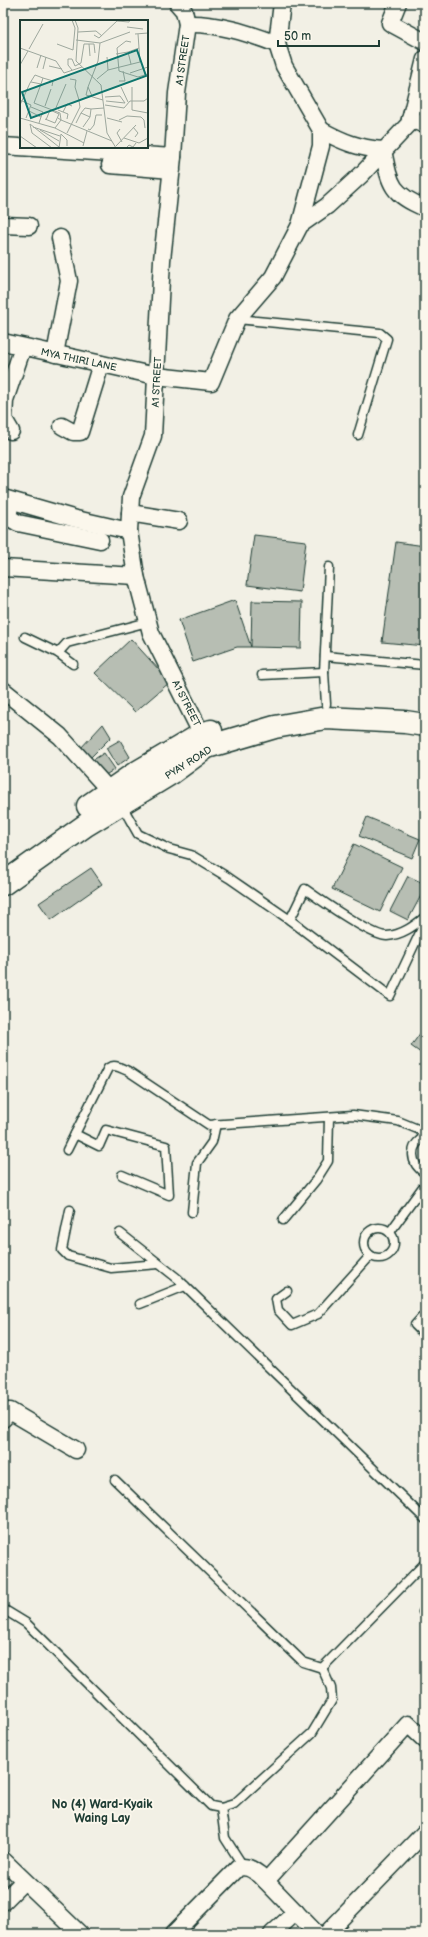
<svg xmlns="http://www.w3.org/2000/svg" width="428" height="1937" viewBox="0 0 428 1937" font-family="'Balsamiq Sans',sans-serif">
<rect width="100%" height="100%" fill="#f2f0e5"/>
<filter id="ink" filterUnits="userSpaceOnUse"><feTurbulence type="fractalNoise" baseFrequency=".025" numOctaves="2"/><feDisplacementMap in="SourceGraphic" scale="8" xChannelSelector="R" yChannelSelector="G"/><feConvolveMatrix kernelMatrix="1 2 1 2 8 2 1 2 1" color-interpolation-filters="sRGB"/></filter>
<g filter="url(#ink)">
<g fill="#b7beb3" stroke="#1f3d34">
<polygon points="254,535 306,541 300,592 247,585"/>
<polygon points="396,542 425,546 425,646 382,642"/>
<polygon points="235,600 251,647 237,647 193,662 179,620"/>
<polygon points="252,601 302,602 301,648 251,647"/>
<polygon points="131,639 170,682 135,712 95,673"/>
<polygon points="103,724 111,737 90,758 80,749"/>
<polygon points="120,740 130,757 117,766 106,748"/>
<polygon points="104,753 115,769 104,776 93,760"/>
<polygon points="367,817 420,839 412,858 359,836"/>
<polygon points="354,844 402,867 380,912 332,889"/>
<polygon points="91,868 102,884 51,920 39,903"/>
<polygon points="408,876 425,884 425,888 408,920 390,911"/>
<polygon points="424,1028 425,1029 425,1056 411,1046"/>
</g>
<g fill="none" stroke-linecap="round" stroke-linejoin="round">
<defs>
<g id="service">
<polyline points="237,319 380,333 387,339 358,435"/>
<polyline points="25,637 58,653 73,664"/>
<polyline points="58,653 67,643 148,622"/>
<polyline points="325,656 425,665"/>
<polyline points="262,675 324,672"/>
<polyline points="326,704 324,672 329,567"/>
<path d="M 121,804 L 138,834 L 169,849 L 191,855 L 229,878 L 290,920 L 305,889 C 319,899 373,937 387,936 C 402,935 414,926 425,917"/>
<polyline points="290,920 390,996 425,922"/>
<polyline points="75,1134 99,1146 106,1130 166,1146 169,1195 122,1175"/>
<path d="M 425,1137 C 408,1145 410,1164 425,1173"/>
<path d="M 67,1150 L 108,1068 C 115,1063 122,1069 128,1071 L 209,1125 L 353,1115 L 398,1121 L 420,1130 L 424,1137"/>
<polyline points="70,1210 62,1250 68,1256 111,1268 158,1264"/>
<polyline points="192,1212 197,1163 212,1142 216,1124"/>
<polyline points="283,1220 316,1180 328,1161 329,1117"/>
<circle cx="379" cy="1243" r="15"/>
<polyline points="390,1232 425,1184"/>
<polyline points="120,1233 177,1278 425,1519"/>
<polyline points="287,1291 276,1299 278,1310 292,1325 318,1314 370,1256"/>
<polyline points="140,1304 185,1286"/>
<polyline points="425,1314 415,1325 425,1335"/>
<polyline points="3,1609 26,1623 211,1806 221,1808 234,1804 312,1733 332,1700 331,1688 322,1668 303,1662 115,1480"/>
<polyline points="425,1609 423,1612 425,1613"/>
<polyline points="322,1668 425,1563"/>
<polyline points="221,1808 225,1838 243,1866"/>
</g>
<g id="minor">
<polyline points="177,3 184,11 187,24 177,93 173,157 162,260 153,436 131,497 129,531 136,576 151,633 206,743"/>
<polyline points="282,3 277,44 284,66 321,130 321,146 300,225"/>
<polyline points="398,3 390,23 425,42"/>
<path d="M 187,24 C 217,23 248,33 277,44"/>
<polyline points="410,119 425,125"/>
<path d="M 321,130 C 343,142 358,148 383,150 C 390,185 391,194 425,208"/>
<polyline points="3,146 173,157"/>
<polyline points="110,165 172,170"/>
<polyline points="3,225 29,226"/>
<polyline points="3,342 156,376 211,382 237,319 273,277 300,225 327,206 361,175 409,124 425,59"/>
<polyline points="55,354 69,281 60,238"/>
<polyline points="62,426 73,432 80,432 101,364"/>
<polyline points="11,431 4,419 5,400 23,347"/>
<polyline points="3,498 76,519 129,531"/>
<polyline points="11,501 8,517 18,523 100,540"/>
<polyline points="130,513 179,521"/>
<polyline points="3,568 136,576"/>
<polyline points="3,690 60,736 117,799"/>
<polyline points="3,1419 10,1411 76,1450"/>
<polyline points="3,1860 80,1934"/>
<polyline points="266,1881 408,1724 425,1740"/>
<polyline points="3,1902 24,1881"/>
<path d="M 173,1934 L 238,1868 C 247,1865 253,1870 260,1875 L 317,1934"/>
<polyline points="272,1934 296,1912"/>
<polyline points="326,1934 425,1832"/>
</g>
<g id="trunk">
<polyline points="88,806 134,774 202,734 211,731"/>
<polyline points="3,884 86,825 173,772 207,747 275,727 326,718 405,722 425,725"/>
</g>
</defs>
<use href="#service" stroke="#1f3d34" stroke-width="11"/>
<use href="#minor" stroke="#1f3d34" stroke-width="19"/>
<use href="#trunk" stroke="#1f3d34" stroke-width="25"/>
<use href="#service" stroke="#fbf7ec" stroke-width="8"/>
<use href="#minor" stroke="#fbf7ec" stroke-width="16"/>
<use href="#trunk" stroke="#fbf7ec" stroke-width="22"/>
</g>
</g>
<g text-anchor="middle" stroke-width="3.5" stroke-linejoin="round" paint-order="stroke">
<g font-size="10" fill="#1f3d34" stroke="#fbf7ec">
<text transform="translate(182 60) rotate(-82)" y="4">A1 STREET</text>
<text transform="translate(79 359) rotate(12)" y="4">MYA THIRI LANE</text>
<text transform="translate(156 382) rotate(-87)" y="4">A1 STREET</text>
<text transform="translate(187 703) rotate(63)" y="4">A1 STREET</text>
<text transform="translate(188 762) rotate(-32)" y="4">PYAY ROAD</text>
</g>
<g font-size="12" font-weight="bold" fill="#1f3d34" stroke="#fbf7ec">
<text x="102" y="1808">No (4) Ward-Kyaik<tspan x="102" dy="14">Waing Lay</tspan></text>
</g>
</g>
<g transform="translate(20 20)">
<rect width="128" height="128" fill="#f2f0e5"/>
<path fill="none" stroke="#9ea89e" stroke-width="1" d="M 52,0 L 55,8 L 53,30M 55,0 L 58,8 L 56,41 L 81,65 L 87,113 L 96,128M 97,1 L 109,2 L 110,0M 107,7 L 123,9M 58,12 L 76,11 L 82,16M 115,14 L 128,13M 74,15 L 79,18 L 98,0M 56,20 L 80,23 L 110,12M 111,22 L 106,21 L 97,28 L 99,51 L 118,57 L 128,54M 37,24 L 53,30M 69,24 L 70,36M 0,28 L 36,41 L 44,53 L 62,47M 9,29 L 23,4M 96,34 L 108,32M 87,37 L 88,50M 111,44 L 108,32 L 119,28M 0,45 L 8,31M 29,46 L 42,49M 17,48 L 21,35M 23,49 L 26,37M 52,50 L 48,45 L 48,39 L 52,39 L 55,46 L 61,43 L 64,24 L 74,24 L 75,33M 110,53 L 128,47M 23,58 L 33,61 L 32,66M 50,59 L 56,60 L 55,67 L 59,80M 77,59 L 88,50 L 120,42 L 118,14M 99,61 L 105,61 L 103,51M 21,64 L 14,83 L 40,93 L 41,100 L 38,98M 68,67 L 66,75 L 83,80M 101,67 L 108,82M 112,67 L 112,90 L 128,93M 72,76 L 68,67 L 78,41 L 80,23M 85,77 L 100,76 L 105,83 L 86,81M 0,80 L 11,85 L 6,98M 0,85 L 10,63 L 15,55 L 23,58 L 21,64 L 11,62M 85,85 L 104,88 L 110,81 L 124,81 L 128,78M 25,86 L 31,69M 11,87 L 23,92 L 21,97M 35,90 L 46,64M 38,90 L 48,94 L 47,99M 9,91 L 21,97 L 19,103M 43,92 L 47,84 L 52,86M 61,93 L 65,88 L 71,89M 0,98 L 35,108 L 41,100 L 92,121M 87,98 L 102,102M 25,99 L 35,103 L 39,94 L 30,90 L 26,100M 99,100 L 107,96 L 121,97 L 124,100 L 125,108M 56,103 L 61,93 L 70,97M 10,104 L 39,127M 10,104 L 12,113 L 32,128M 13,107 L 40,116M 63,107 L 70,97 L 71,89 L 84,88M 113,107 L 118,113 L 115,117M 35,108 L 64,123M 68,109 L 70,110 L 74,105 L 76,95 L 82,95M 100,109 L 97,113 L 102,122M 20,110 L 39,121M 47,113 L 60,87 L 59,81M 0,116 L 17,128M 104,118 L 119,123 L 128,118M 63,126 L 67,111M 96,126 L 116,105M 39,128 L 41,114 L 47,120 L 47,126M 106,128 L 109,125 L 113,127 L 116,123"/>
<path fill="#0f766e" fill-opacity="0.15" stroke="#0f766e" stroke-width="2" d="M 117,30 L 126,56 L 11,98 L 2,72 Z"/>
<rect width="128" height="128" fill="none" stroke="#1f3d34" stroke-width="2"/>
</g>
<rect width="428" height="1937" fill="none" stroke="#fbf7ec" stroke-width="16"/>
<rect x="8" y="8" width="412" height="1921" fill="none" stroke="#1f3d34" stroke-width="1.5" filter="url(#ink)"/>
<path d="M278 40v6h101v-6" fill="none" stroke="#1f3d34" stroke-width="2"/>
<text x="284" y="40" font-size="12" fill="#1f3d34" stroke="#fbf7ec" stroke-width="3" paint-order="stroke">50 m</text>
</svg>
